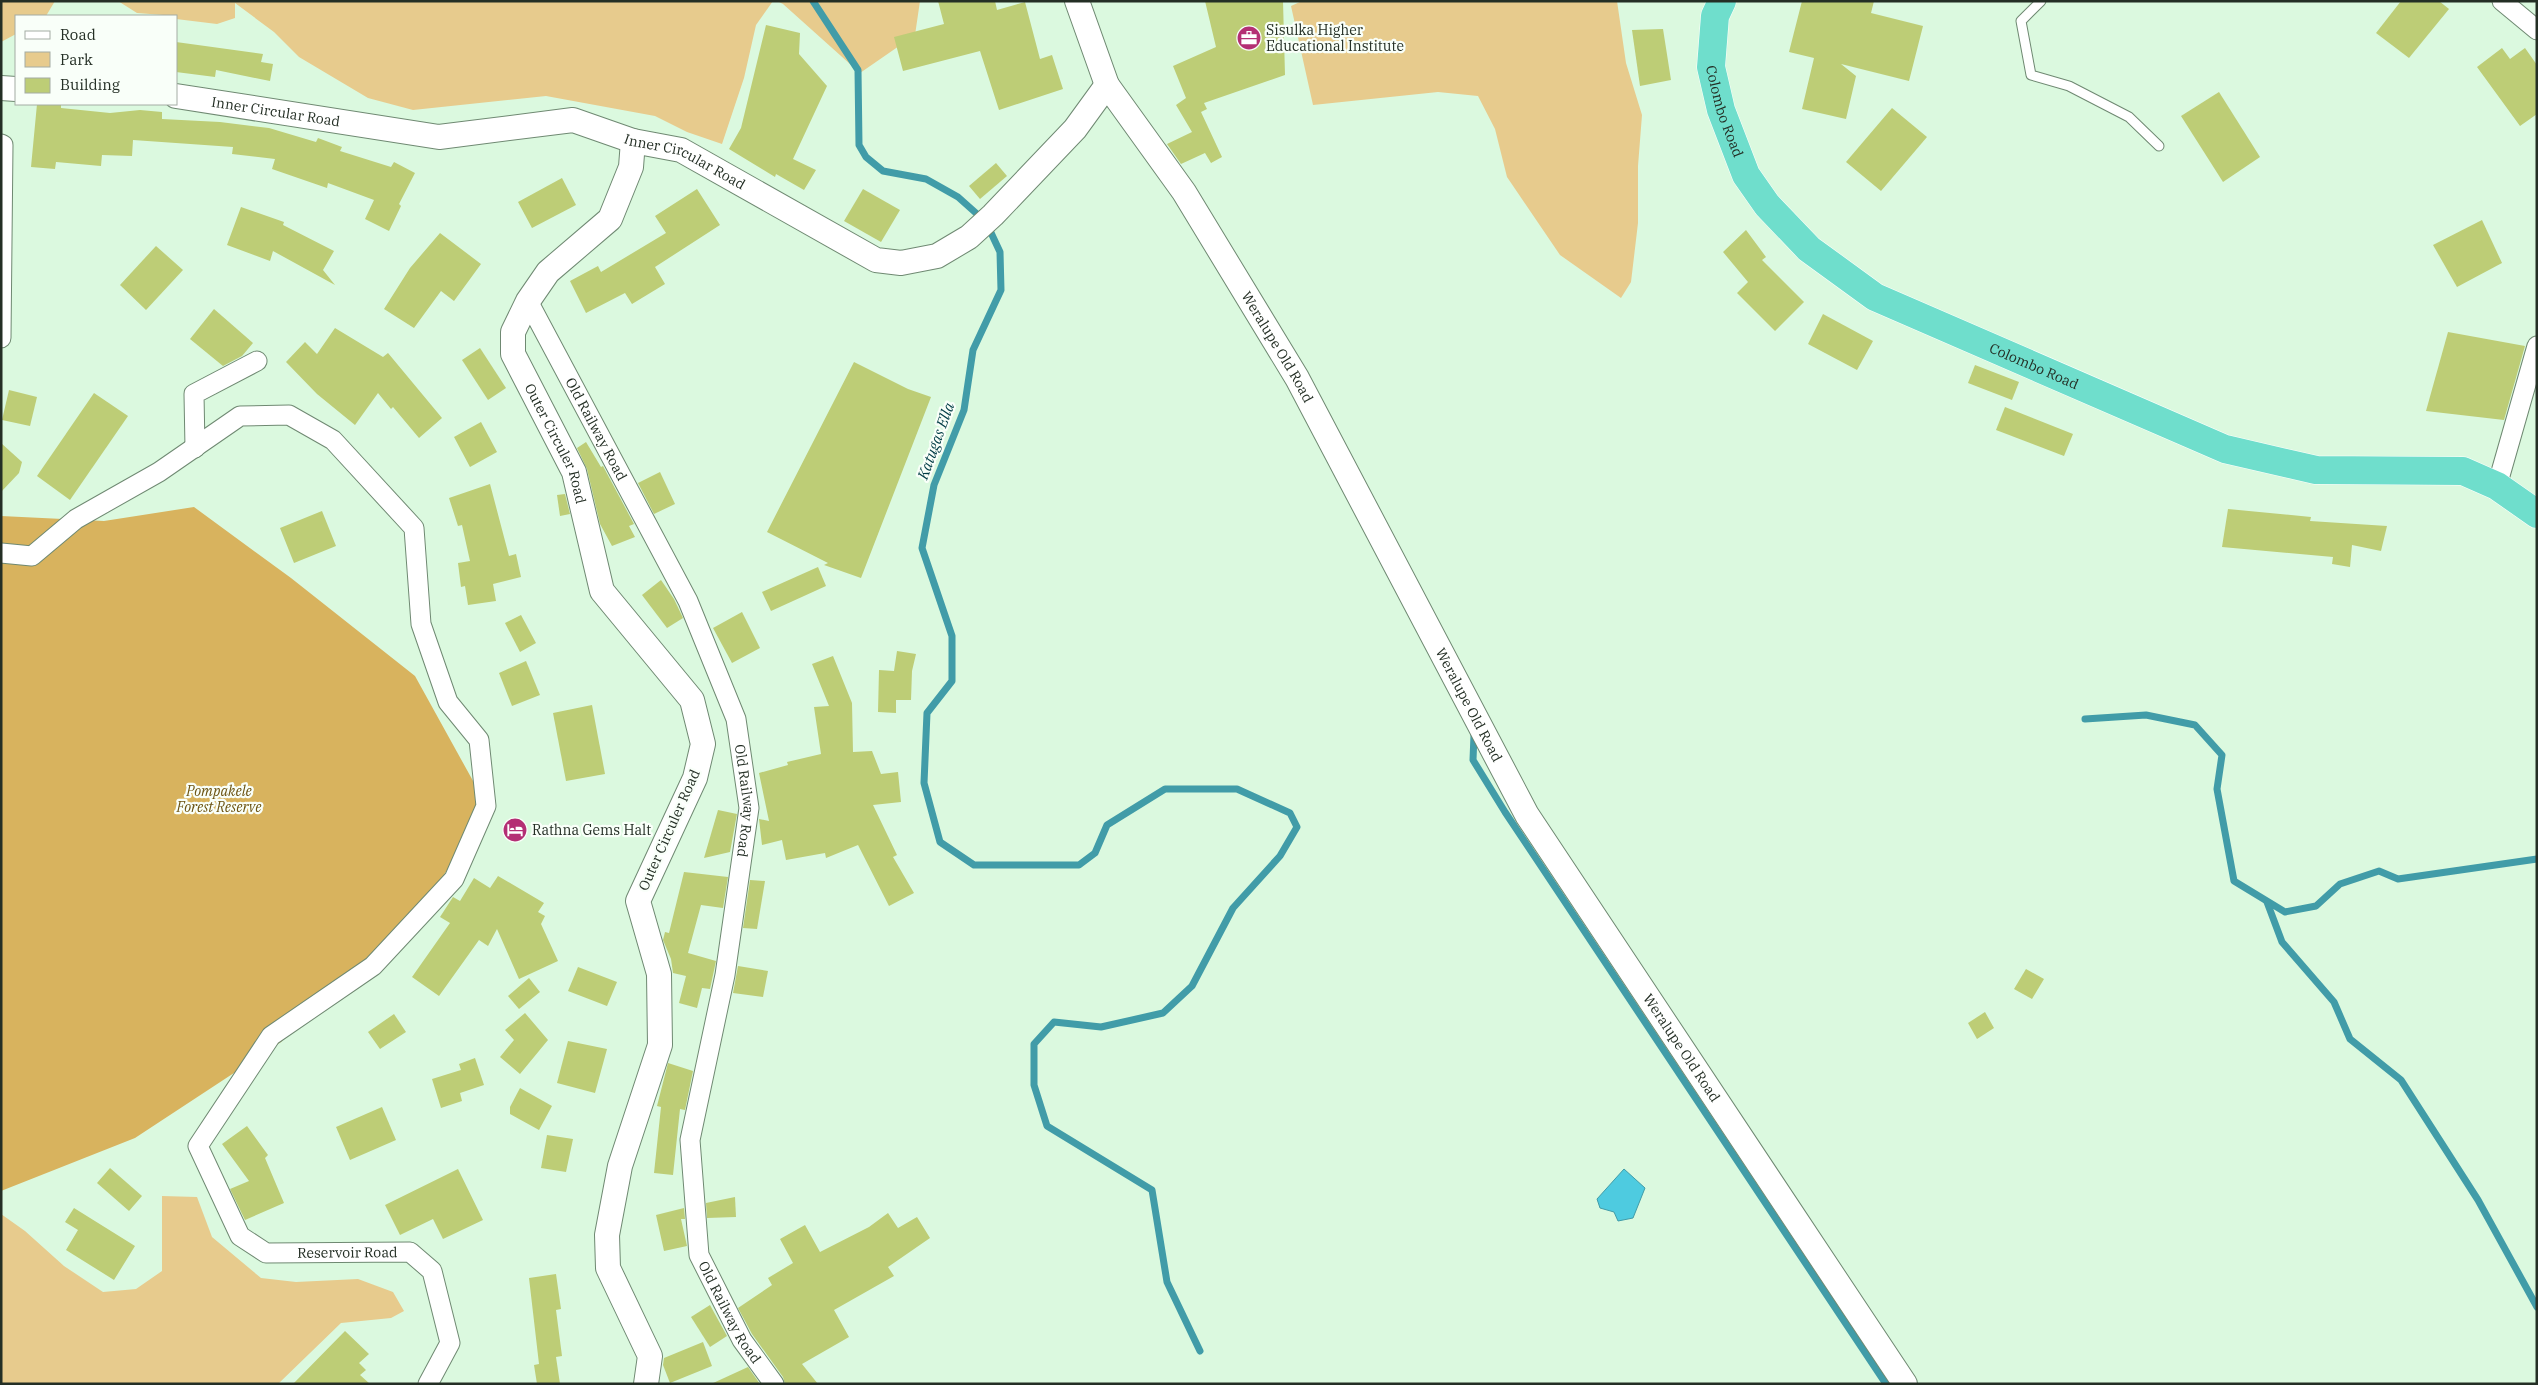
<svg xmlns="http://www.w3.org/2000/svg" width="2538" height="1385" viewBox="0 0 2538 1385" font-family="'IBM Plex Serif',serif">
<rect width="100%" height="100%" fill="#dbf9df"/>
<g fill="#e7cb8d">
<polygon points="1,1 55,1 46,16 16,16 16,34 1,42"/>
<polygon points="118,1 773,1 756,25 744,78 722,144 687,132 655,116 546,96 413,110 368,98 299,57 274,32 235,3 235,18 217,24 176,19 176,16 137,13"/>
<polygon points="777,1 920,1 915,35 860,73 783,4"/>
<polygon points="1302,1 1617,1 1626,63 1642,115 1638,166 1638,223 1631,282 1621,298 1560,255 1507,177 1495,129 1478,96 1438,92 1313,105 1291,6"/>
<polygon points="162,1196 197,1197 212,1237 261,1278 296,1282 358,1279 393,1292 404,1311 391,1318 341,1323 278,1384 1,1384 1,1214 25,1231 64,1266 103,1292 136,1289 162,1271"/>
</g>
<polygon fill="#d8b35e" points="194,507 291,578 415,676 488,808 424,905 281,1042 135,1138 1,1191 1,516 104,521"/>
<polygon fill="#4ecbe0" stroke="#419ca8" points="1624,1169 1645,1188 1633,1218 1618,1221 1614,1212 1600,1208 1597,1199"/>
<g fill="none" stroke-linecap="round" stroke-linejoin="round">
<g stroke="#419ca8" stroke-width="7">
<polyline points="813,1 858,70 859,145 866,157 883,171 926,179 958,197 986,222 1000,252 1001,290 973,350 964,410 934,485 922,548 952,636 952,681 927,713 924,783 940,842 974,865 1079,865 1095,853 1107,825 1165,789 1237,789 1290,813 1297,827 1280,856 1233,908 1192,986 1163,1013 1101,1027 1054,1022 1034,1044 1034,1085 1047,1126 1152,1190 1167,1282 1200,1351"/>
<polyline points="2085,719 2146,715 2195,725 2222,755 2217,789 2234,881 2285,912 2316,906 2340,884 2379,871 2398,879 2537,859"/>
<polyline points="1474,735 1473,760 1505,812 1886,1384"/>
<polyline points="2267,902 2282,942 2334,1002 2350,1039 2401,1080 2478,1200 2537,1307"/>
</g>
</g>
<g fill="#bdcd76">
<polygon points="938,1 995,1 997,10 1025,2 1040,59 1052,55 1063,89 999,110 980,51 903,71 894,37 944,24"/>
<polygon points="1205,1 1283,1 1285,75 1204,103 1207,109 1201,112 1222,157 1211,163 1205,153 1181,164 1167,144 1192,132 1176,105 1186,98 1173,66 1216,47"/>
<polygon points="1802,1 1874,1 1871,13 1923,26 1909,81 1841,64 1856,76 1846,119 1802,109 1814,58 1789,52"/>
<polygon points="2401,1 2439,1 2449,9 2409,58 2376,33"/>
<polygon points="766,25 800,33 799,54 827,86 793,159 816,170 804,190 776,174 775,177 729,149 741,128"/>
<polygon points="1663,29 1671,80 1640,86 1632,30"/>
<polygon points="176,42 263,54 261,62 273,64 270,81 216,70 215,77 176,72"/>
<polygon points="2502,48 2510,59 2525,48 2537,65 2537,114 2520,126 2477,67"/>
<polygon points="2219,92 2260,157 2223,182 2181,116"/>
<polygon points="37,104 61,104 61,108 110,113 140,110 162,112 162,119 220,122 269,128 316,142 318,138 342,147 340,151 391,167 394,162 415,173 399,204 401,206 389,231 365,219 374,200 328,183 327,188 272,169 275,159 232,154 233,147 133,140 132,156 102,155 101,166 56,162 55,169 31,167"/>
<polygon points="1892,108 1927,137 1881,191 1846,162"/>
<polygon points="996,163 1007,176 980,199 969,186"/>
<polygon points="562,178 576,205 532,228 518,202"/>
<polygon points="697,189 720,225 655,267 665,284 632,304 625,293 586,313 570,281 598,266 601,272 666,233 655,216"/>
<polygon points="863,189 900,210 881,242 844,221"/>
<polygon points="241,207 284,222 283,225 334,251 323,270 335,285 273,251 270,261 227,245"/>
<polygon points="2482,220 2502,263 2457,287 2433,245"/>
<polygon points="1746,230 1766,257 1762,260 1804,302 1775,331 1737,293 1748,282 1723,252"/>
<polygon points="440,233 481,264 454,301 441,291 414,328 384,309 410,268"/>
<polygon points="156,246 183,270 146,310 120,285"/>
<polygon points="214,309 253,343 242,356 223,366 190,339"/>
<polygon points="1823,314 1873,341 1857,370 1808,344"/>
<polygon points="335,328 383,357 388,353 442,418 419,438 393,407 391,409 378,393 355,425 317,394 286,362 305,342 317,354"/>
<polygon points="2448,332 2525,346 2504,420 2426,411"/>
<polygon points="480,348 506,388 488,400 462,360"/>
<polygon points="854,362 908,389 931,397 861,578 824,565 828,563 767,532"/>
<polygon points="1975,365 2019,382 2012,400 1968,383"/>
<polygon points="9,390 37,397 30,426 2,420"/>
<polygon points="94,393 128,416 70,500 37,476"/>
<polygon points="2005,407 2073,434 2064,456 1996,430"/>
<polygon points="481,422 497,452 470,467 454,437"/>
<polygon points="586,442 601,467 603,466 634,524 629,526 635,537 612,546 600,524 587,469 577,448"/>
<polygon points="1,443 22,462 19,473 1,492"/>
<polygon points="660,472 675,504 654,514 638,483"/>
<polygon points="490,484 509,556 516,554 521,577 493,584 496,601 468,605 465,586 461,587 458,563 470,561 462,525 458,526 449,498"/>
<polygon points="565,494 570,514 560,516 557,495"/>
<polygon points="2228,509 2311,517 2310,521 2387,526 2381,551 2352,545 2350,567 2332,564 2333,557 2222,547"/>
<polygon points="322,511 336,546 294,563 280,528"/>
<polygon points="818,567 826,586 771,611 762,592"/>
<polygon points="661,580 674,599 683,618 667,628 642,595"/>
<polygon points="742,612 760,648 732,663 713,628"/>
<polygon points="521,615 536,643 520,652 505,623"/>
<polygon points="897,651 916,654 912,671 911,700 896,700 896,713 878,712 879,670 894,671"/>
<polygon points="833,656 852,703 853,752 872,751 881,774 898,772 901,802 873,805 897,855 893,857 914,893 889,906 858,845 826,858 825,853 786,860 782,840 762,845 759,819 769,821 759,773 788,765 787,762 821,754 814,707 829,706 812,664"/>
<polygon points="526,661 540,695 512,706 499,673"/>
<polygon points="592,705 605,774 566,781 553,713"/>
<polygon points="718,810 737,814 730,852 704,858"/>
<polygon points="684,872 728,877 723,908 701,905 688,953 716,961 710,989 702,988 697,1008 679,1003 686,976 673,973 671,959 663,940 665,932 669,933"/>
<polygon points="498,876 544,903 538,912 545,916 541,924 558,961 519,979 497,929 488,946 479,940 439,996 412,977 450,923 440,917 453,897 460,901 474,878 490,888"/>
<polygon points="750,880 765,881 757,929 743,928"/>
<polygon points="738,966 768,971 763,997 733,993"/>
<polygon points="578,967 617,982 607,1006 568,991"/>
<polygon points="2026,969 2044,979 2032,999 2014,989"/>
<polygon points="529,978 540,992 519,1009 508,996"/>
<polygon points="1985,1012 1994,1028 1977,1039 1968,1023"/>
<polygon points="525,1013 548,1040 520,1074 500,1057 514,1040 505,1030"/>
<polygon points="394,1014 406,1032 380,1049 368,1032"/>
<polygon points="568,1041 607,1049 595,1093 557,1083"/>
<polygon points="475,1058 484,1085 460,1093 462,1101 441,1108 432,1079 461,1070 459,1064"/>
<polygon points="668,1063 693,1071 685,1110 680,1109 673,1175 654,1173 661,1107 657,1106"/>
<polygon points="520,1088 552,1106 539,1130 510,1114 510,1107"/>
<polygon points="382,1107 396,1140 350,1160 336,1127"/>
<polygon points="247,1126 268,1155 265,1158 284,1203 245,1220 230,1189 249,1181 222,1144"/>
<polygon points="547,1135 573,1139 566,1172 541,1168"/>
<polygon points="110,1168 142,1196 129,1211 97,1183"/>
<polygon points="458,1169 483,1220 443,1239 433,1219 400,1235 385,1205"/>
<polygon points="735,1197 736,1217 707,1218 706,1203"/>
<polygon points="74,1208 135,1246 114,1280 66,1250 78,1230 65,1222"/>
<polygon points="684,1208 685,1219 681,1219 687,1246 664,1251 656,1215"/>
<polygon points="888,1213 898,1228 917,1217 930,1238 888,1267 894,1276 834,1310 849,1337 802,1364 818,1384 785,1384 783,1377 752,1334 738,1308 772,1285 768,1278 793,1263 780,1239 805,1225 820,1252 869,1227"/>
<polygon points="556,1274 561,1309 556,1310 562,1356 556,1357 560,1384 537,1384 534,1365 539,1364 529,1278"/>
<polygon points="710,1305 727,1336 710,1347 691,1317"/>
<polygon points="345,1331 369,1354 359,1363 366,1370 360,1375 370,1384 293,1384"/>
<polygon points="703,1342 712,1366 670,1383 663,1365 664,1358"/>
<polygon points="748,1367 760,1384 711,1384"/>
</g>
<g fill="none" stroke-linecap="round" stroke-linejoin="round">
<defs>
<polyline id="service" points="2041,1 2021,21 2031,75 2069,86 2129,117 2159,146"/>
<g id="minor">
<polyline points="2502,1 2537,30"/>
<polyline points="1,144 3,145 1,338"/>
<path id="s1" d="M 528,301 L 688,601 L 736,719 L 749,808 L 725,975 L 690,1140 L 699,1255 L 742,1340 L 774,1384"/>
<polyline points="195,448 194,394 257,361"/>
<polyline points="2497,486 2537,346"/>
<path id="s2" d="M 1,553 L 32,556 L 76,519 L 159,472 L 240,416 L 289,415 L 333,440 L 414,528 L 421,624 L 448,702 L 479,740 L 486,806 L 454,879 L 373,966 L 271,1036 L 198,1146 L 240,1236 L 266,1253 L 410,1252 L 432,1271 L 450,1343 L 428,1384"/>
</g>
<g id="tertiary">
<path id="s3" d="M 1077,1 L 1107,85 L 1184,192 L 1297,378 L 1527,815 L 1905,1384"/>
<polyline points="1,88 16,89"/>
<path id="s4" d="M 176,96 L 439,137 L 573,120 L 633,141 L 681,150 L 876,260 L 901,263 L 937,256 L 969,237 L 993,215 L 1075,129 L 1107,85"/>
<path id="s5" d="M 633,141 L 631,167 L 610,219 L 548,272 L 528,301 L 513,332 L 513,354 L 574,472 L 602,591 L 692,700 L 703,744 L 695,778 L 638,901 L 659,974 L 660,1045 L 620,1166 L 607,1235 L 608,1268 L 650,1356 L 646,1384"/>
</g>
<g id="trunk">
<path id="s6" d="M 1722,1 L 1715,16 L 1711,67 L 1721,110 L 1746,175 L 1767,205 L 1809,249 L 1875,297 L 2225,449 L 2316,470 L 2463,471 L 2497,486 L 2537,514"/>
</g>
</defs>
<use href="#service" stroke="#6f8972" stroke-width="11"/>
<use href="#minor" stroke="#6f8972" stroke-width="21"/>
<use href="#tertiary" stroke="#6f8972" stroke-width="26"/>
<use href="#trunk" stroke="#fff" stroke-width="29"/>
<use href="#service" stroke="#fff" stroke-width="9"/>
<use href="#minor" stroke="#fff" stroke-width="19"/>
<use href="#tertiary" stroke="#fff" stroke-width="24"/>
<use href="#trunk" stroke="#6fdecc" stroke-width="28"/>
</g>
<defs>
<symbol id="office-disc" viewBox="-11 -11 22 22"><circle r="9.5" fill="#b42f74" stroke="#f9fff9"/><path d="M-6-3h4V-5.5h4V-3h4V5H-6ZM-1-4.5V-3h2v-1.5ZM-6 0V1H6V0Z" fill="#fff"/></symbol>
<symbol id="hotel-disc" viewBox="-11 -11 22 22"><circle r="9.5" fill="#b42f74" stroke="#f9fff9"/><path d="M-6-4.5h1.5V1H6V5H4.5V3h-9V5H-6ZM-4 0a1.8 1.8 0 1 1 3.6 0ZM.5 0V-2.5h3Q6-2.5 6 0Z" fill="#fff"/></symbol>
</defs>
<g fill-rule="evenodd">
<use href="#office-disc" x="1235" y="24" width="28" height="28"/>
<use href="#hotel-disc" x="501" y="816" width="28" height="28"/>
</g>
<g text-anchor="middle" stroke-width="4.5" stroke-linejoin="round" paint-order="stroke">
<g font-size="14" fill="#242f25" stroke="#f9fff9" text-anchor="start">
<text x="1266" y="35">Sisulka Higher<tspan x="1266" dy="16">Educational Institute</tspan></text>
<text x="532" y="835">Rathna Gems Halt</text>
</g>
<g font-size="14" fill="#242f25" stroke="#f9fff9">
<text dy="5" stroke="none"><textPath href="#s6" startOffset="114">Colombo Road</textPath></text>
<text dy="5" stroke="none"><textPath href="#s4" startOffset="101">Inner Circular Road</textPath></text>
<text dy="5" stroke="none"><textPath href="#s4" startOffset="521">Inner Circular Road</textPath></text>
<text dy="5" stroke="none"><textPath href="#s3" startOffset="402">Weralupe Old Road</textPath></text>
<text dy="5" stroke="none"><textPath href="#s6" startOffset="534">Colombo Road</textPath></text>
<text dy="5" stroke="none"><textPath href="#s1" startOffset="145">Old Railway Road</textPath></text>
<text dy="5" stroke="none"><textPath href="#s5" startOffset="355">Outer Circuler Road</textPath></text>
<text dy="5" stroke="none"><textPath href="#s3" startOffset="808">Weralupe Old Road</textPath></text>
<text dy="5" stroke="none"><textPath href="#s1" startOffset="550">Old Railway Road</textPath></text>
<text transform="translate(669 830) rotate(-66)" y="5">Outer Circuler Road</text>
<text dy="5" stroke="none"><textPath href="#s3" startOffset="1212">Weralupe Old Road</textPath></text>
<text dy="5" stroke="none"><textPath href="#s2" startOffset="1462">Reservoir Road</textPath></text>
<text dy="5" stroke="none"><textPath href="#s1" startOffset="1075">Old Railway Road</textPath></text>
</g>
<g font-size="14" font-style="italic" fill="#6b5210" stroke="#f9fff9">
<text x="219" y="796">Pompakele<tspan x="219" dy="16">Forest Reserve</tspan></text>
</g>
<g font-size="15" font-style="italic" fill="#003c45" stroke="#f9fff9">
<text transform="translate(936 441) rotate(-70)" y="5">Katugas Ella</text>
</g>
</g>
<rect width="2538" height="1385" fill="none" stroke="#242f25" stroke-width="5"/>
<rect x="15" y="15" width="162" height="90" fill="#f9fff9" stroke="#a4aca4"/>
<rect x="25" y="31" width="25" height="8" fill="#ffffff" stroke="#a4aca4"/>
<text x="60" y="40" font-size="15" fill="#242f25">Road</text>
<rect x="25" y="52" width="25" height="15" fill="#e7cb8d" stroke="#a4aca4"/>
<text x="60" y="65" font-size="15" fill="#242f25">Park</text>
<rect x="25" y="78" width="25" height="15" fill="#bdcd76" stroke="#a4aca4"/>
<text x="60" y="90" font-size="15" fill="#242f25">Building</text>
</svg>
